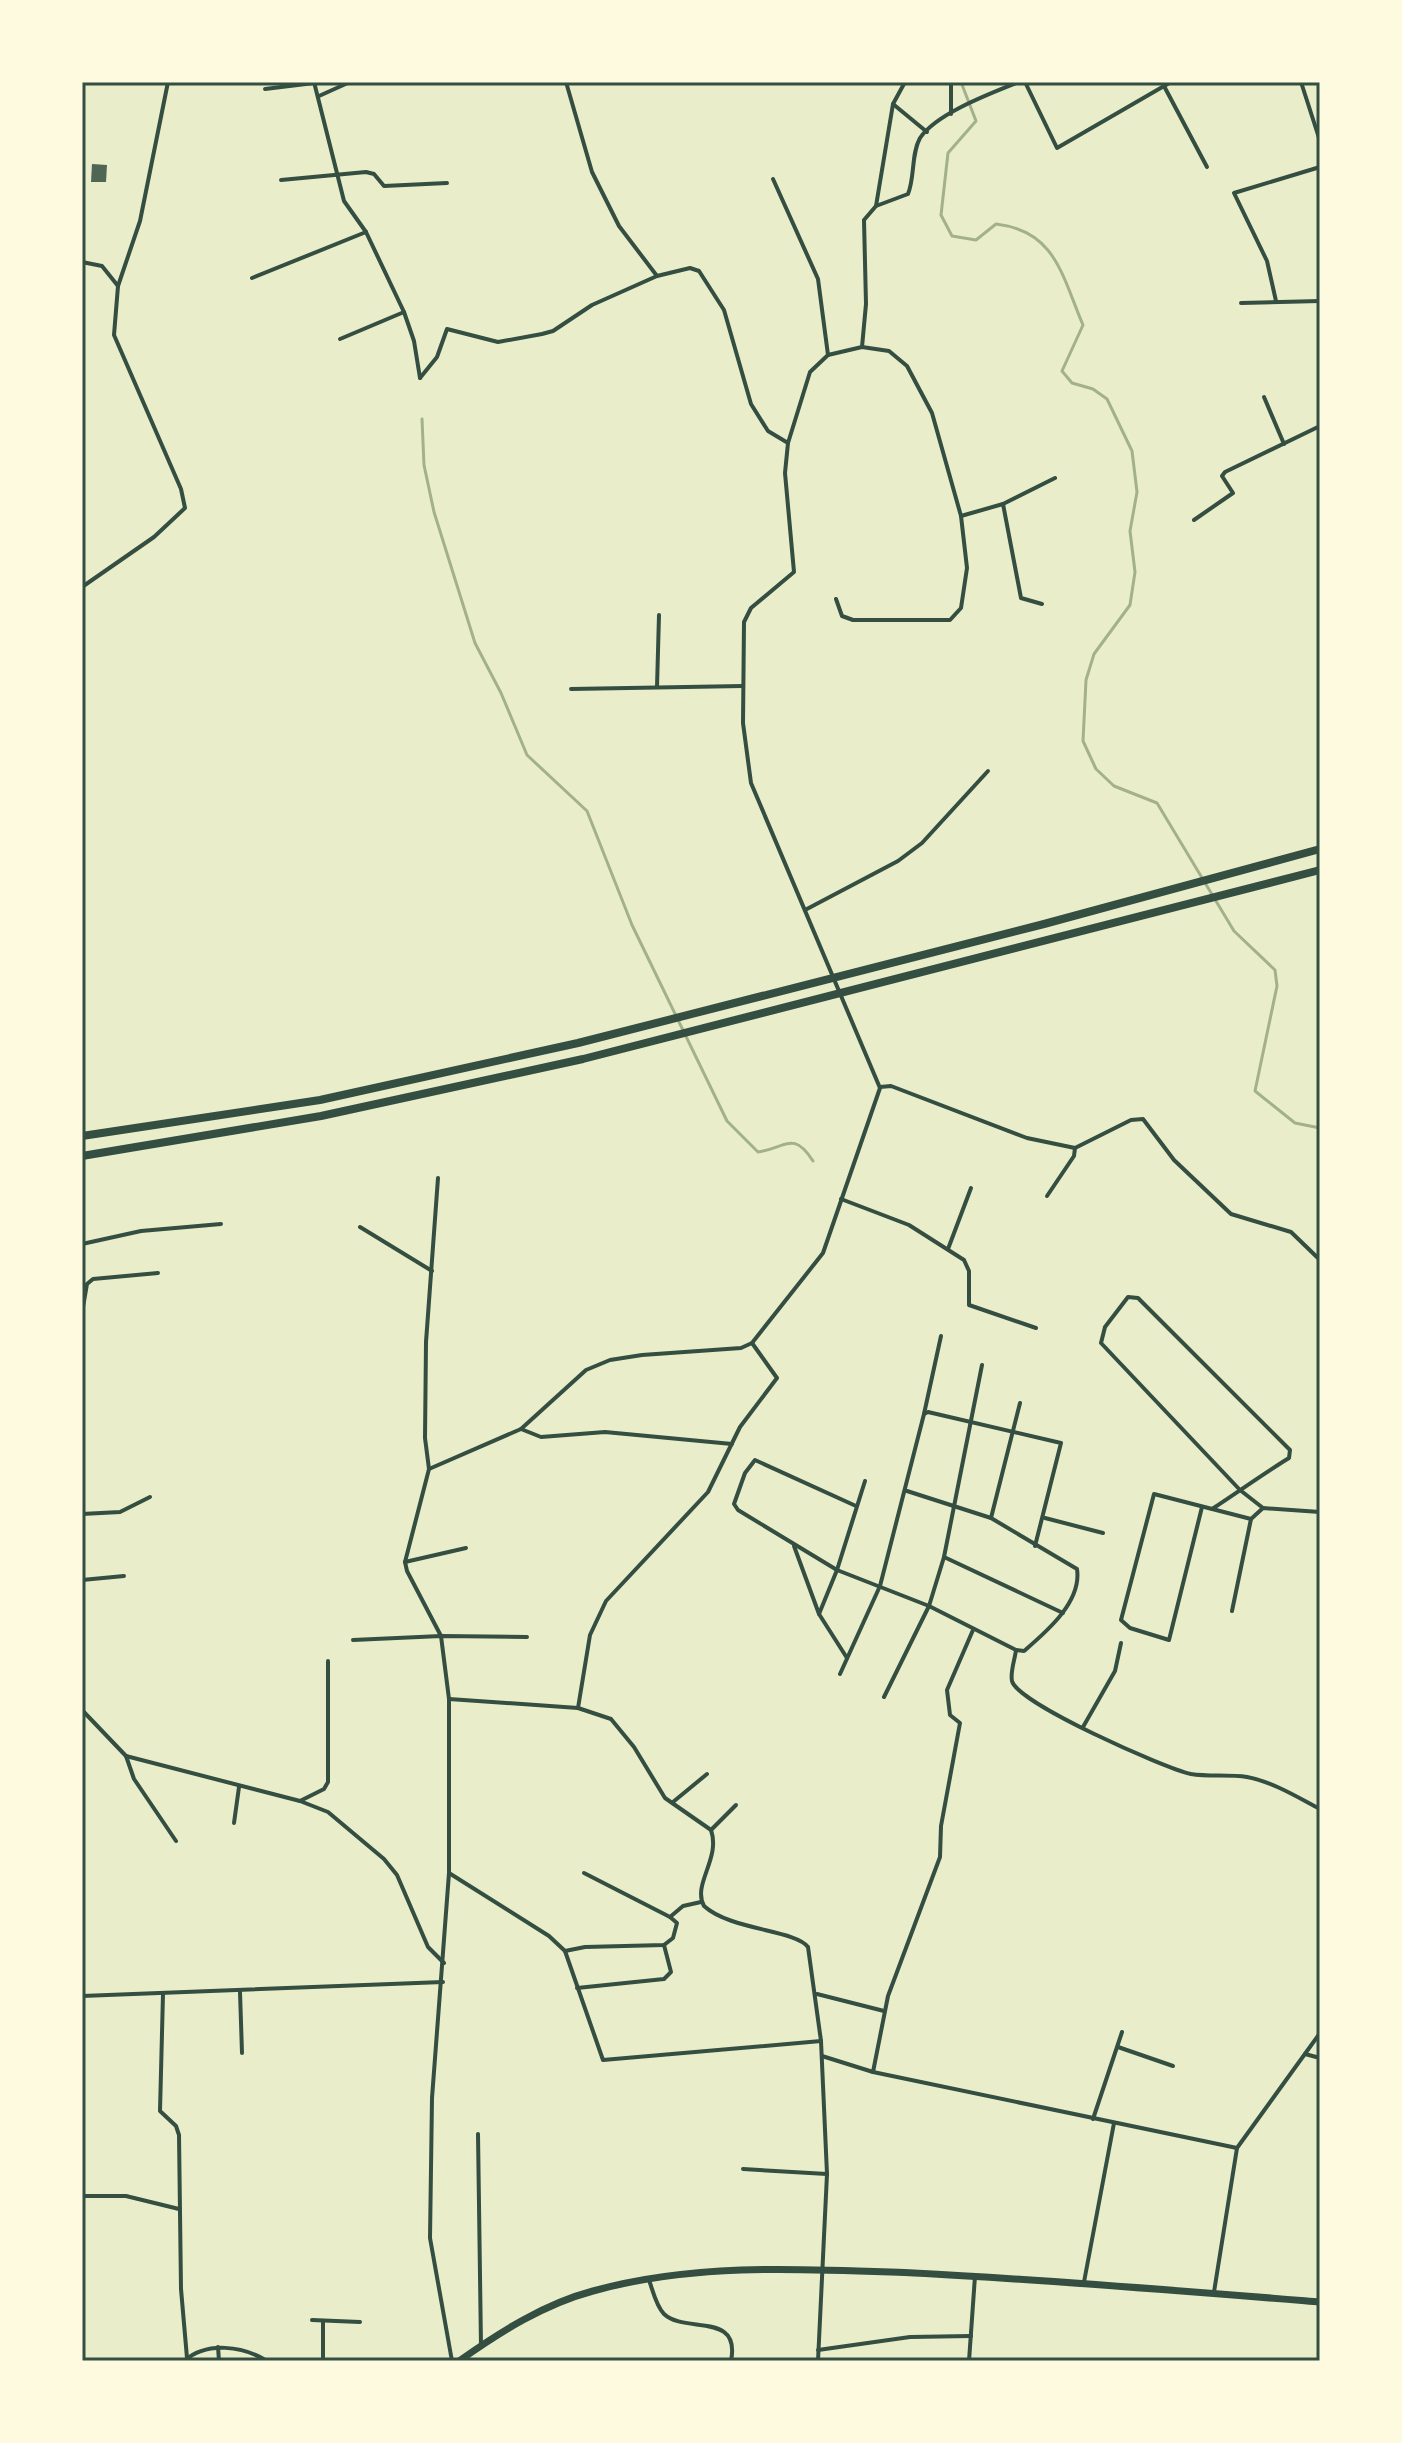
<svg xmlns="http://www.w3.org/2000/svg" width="1402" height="2443" viewBox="0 0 1402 2443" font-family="Karla,sans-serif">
<rect width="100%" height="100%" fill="#e9edc9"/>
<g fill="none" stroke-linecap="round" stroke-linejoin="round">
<g stroke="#a3b18a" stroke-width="3">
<path d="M 961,82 L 976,121 L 948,153 L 941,215 L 952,236 L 976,240 L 996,224 C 1056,231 1062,276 1083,325 L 1062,371 L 1072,383 L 1093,389 L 1107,399 L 1132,451 L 1137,492 L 1130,531 L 1135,572 L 1130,605 L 1094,654 L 1086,680 L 1083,741 L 1096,769 L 1114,786 L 1157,803 L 1234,931 L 1275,970 L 1277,986 L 1255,1091 L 1295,1123 L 1320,1128"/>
<path d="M 422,419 L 424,465 L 434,512 L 475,643 L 501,693 L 527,755 L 587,811 L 632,925 L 727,1121 L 758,1152 C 786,1148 793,1130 813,1161"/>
</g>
</g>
<polygon fill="#4f6655" points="92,164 107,165 106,182 91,182"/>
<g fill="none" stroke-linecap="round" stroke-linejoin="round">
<g stroke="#344e41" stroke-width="4">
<polyline points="314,82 344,201 366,232 404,312 414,341 420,378"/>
<polyline points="566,82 592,172 619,226 657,276"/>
<polyline points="1025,82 1057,148 1171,82"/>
<polyline points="1301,82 1320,141"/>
<polyline points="1164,86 1207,167"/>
<polyline points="265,89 314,83"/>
<polyline points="319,96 350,82"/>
<polyline points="893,104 927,132"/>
<polyline points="951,114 951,82"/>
<polyline points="773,179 818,279 828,355"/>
<polyline points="281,180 366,172 374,174 384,186 447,183"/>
<polyline points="876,206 893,104 905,82"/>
<polyline points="82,262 102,266 118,286"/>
<polyline points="252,278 366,232"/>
<polyline points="1276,301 1267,261 1234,193 1320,167"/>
<polyline points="1241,303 1320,301"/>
<polyline points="340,339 404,312"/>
<path d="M 862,347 L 866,304 L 864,220 L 876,206 L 908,194 C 915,177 911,154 920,138 C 937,113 992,93 1019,82"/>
<polyline points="420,378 437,357 447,329 498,342 542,334 553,331 592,305 657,276 690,268 699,271 724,310 751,404 768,431 788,443"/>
<polyline points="1264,397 1284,444"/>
<polyline points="1003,504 1021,598 1042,604"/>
<polyline points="961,516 1003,504 1055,478"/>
<polyline points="1194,520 1233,493 1222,476 1225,472 1320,426"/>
<polyline points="82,587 154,537 185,508 181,489 114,335 118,286 140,221 168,82"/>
<polyline points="657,687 659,615"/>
<polyline points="571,689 743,686"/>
<polyline points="805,910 898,861 922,843 988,771"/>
<polyline points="880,1087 891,1086 1027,1138 1075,1148 1131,1120 1143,1119 1174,1160 1231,1214 1291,1232 1320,1260"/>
<polyline points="438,1178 426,1342 425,1438 429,1469 405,1562 407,1571 441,1636 449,1699 449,1873 432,2098 430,2238 452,2361"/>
<polyline points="1047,1196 1074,1156 1075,1148"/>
<polyline points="841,1199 909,1225 964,1260 969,1271 969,1305 1036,1328"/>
<polyline points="360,1227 432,1271"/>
<polyline points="82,1244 141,1231 221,1224"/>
<polyline points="948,1249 971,1188"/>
<polyline points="82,1313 87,1284 93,1279 158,1273"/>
<polyline points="924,1414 941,1336"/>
<polyline points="521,1429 541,1437 605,1432 732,1444"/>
<polyline points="429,1469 521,1429 586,1370 610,1360 642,1355 741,1348 752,1343 823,1253 880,1088 751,783 743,723 744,622 751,608 794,572 785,473 788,443 810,372 828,355 862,347 889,351 907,366 932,413 961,516 967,568 961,608 950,620 853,620 842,616 836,599"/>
<path d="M 907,1491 L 991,1518 L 1077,1569 C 1082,1602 1046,1632 1024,1651 L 1016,1650"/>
<path d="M 856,1506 L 755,1460 L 745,1473 L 734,1504 L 738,1510 L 837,1570 L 929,1606 L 1016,1650 C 1015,1659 1010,1672 1012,1681 C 1017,1703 1164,1768 1191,1774 C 1209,1777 1229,1774 1247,1777 C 1273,1782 1297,1797 1320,1809"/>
<polyline points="1202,1507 1169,1640 1130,1628 1121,1620 1154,1494 1251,1519 1263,1508 1320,1512"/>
<path d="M 1212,1509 C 1238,1492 1263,1474 1289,1458 L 1290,1450 L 1138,1298 L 1128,1297 L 1105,1327 L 1101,1343 L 1240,1490 L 1263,1508"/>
<polyline points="82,1514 120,1512 150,1497"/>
<polyline points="991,1518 1020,1403"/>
<polyline points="1045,1518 1103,1533"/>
<polyline points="794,1546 819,1614 847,1658"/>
<polyline points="944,1557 1063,1613"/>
<polyline points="405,1562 466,1548"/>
<polyline points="82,1580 124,1576"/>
<polyline points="1232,1611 1251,1519"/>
<polyline points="819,1614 837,1570 865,1481"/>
<polyline points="353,1640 441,1636 527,1637"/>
<polyline points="840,1674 880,1586 924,1414 928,1412 1061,1443 1035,1546"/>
<polyline points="884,1697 929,1606 944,1557 982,1365"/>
<path d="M 449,1699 L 578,1708 L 611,1719 L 634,1747 L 665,1798 L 711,1830 C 721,1859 692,1884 704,1906 C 730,1930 796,1930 808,1947 L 821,2041 L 827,2174 L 818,2361"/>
<polyline points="578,1708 590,1635 606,1601 708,1492 740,1427 777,1378 752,1343"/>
<polyline points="82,1710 126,1756 300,1801 328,1812 384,1859 397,1875 428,1947 444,1963"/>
<polyline points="1083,1727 1115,1671 1121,1643"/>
<polyline points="126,1756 134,1779 176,1841"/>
<polyline points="300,1801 324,1789 328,1782 328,1661"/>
<polyline points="673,1802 707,1774"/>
<polyline points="234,1823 239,1787"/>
<polyline points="711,1830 736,1805"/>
<polyline points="449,1873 549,1936 565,1951 603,2060 821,2041"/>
<polyline points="584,1873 670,1917"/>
<polyline points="565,1951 585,1947 664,1945 673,1938 677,1923 670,1917 683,1906 701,1902"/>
<polyline points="577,1988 664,1979 671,1972 664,1945"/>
<polyline points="240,1992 242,2053"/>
<polyline points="163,1994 160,2111 176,2126 179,2135 181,2289 187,2358"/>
<polyline points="817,1994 884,2011"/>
<polyline points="82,1996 443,1982"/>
<polyline points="1118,2047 1173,2066"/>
<polyline points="1305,2054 1320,2058"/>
<polyline points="822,2056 873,2072 1237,2148"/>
<polyline points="873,2072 888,1996 940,1857 941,1826 960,1723 950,1715 947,1690 973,1630"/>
<polyline points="1093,2119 1122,2032"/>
<polyline points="478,2134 481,2346"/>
<polyline points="743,2169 827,2174"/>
<polyline points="82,2196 126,2196 179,2209"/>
<path d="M 649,2280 C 653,2291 656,2306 664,2314 C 685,2334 741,2311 731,2361"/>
<polyline points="1084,2282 1114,2123"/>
<polyline points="1214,2292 1237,2148 1320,2033"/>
<polyline points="312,2320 360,2322"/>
<polyline points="218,2347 219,2361"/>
<polyline points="818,2350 910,2337 971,2336"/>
<path d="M 184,2361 C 207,2341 243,2346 267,2361"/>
<polyline points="323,2361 323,2321"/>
<polyline points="969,2361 975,2276"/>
</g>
<path stroke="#344e41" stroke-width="7" d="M 459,2361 C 500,2332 544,2304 593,2291 C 697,2262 808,2269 914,2273 C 1050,2280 1184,2291 1320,2302"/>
<g stroke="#344e41" stroke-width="8">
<polyline points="82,1136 320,1100 578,1043 1044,924 1320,849"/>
<polyline points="82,1156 321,1116 583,1059 1320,870"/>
</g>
</g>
<rect width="1402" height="2443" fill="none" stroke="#fefae0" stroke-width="168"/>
<rect x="84" y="84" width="1234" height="2275" fill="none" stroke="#344e41" stroke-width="3"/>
</svg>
